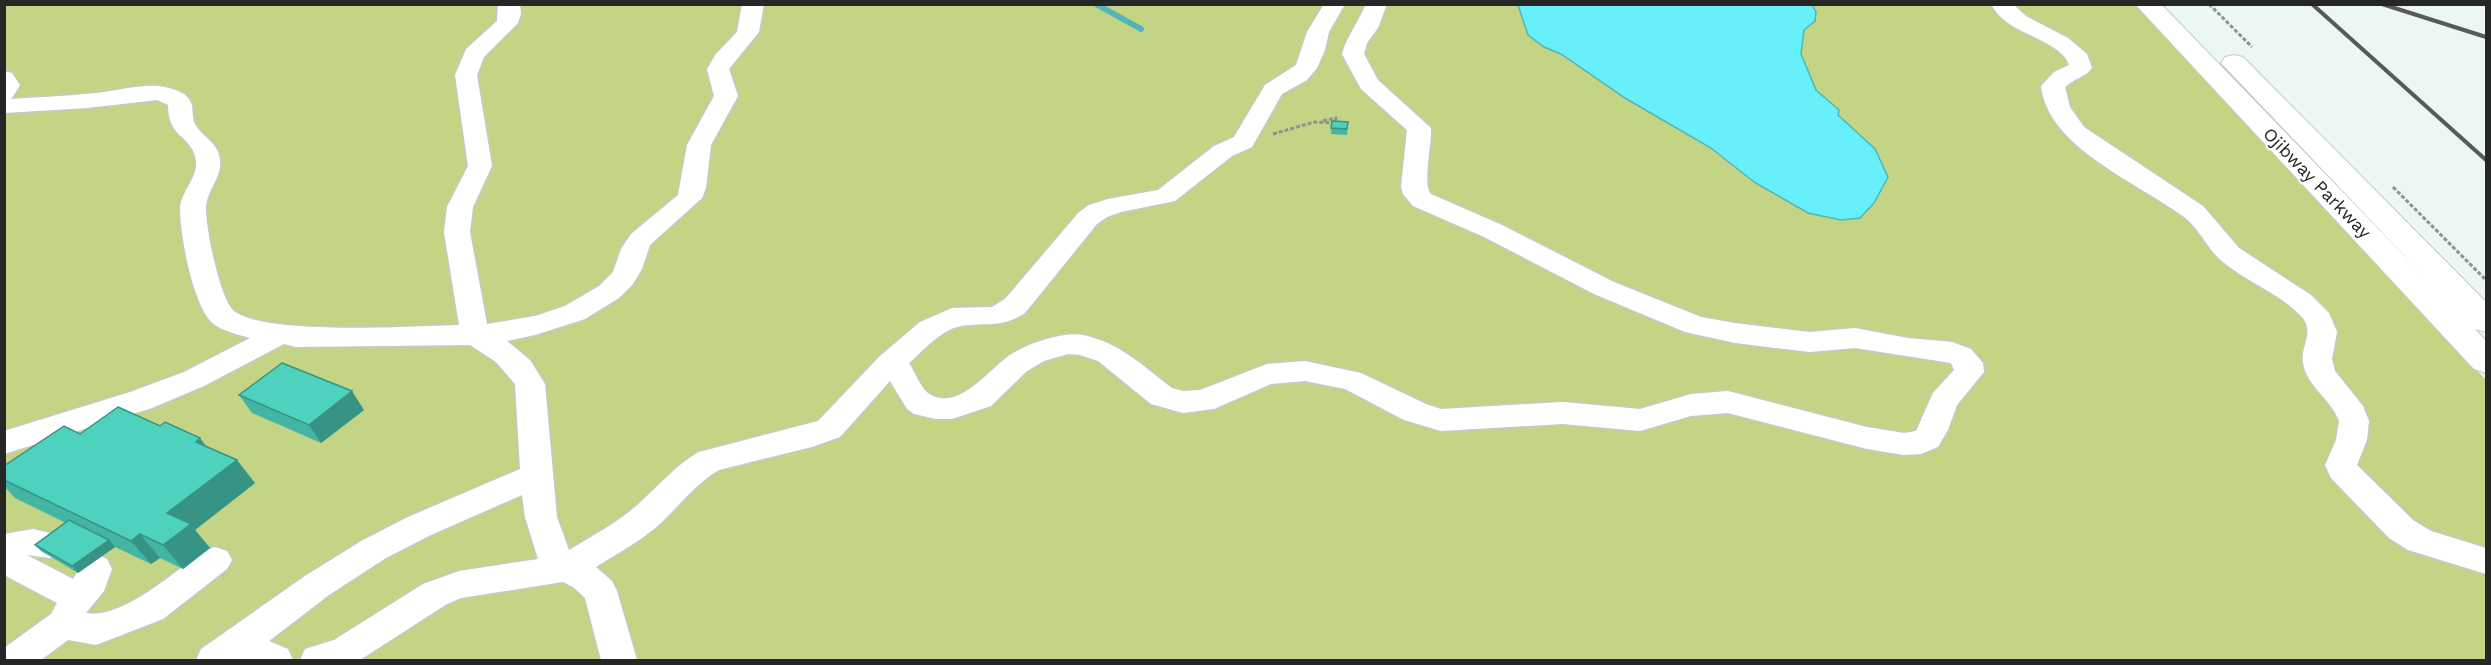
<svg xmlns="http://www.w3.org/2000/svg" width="2491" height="665" viewBox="0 0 2491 665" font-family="'Work Sans',sans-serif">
<rect width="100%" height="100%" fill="#edf7f1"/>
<polygon fill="#c3d485" points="4,5 2135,5 2486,380 2486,660 5,660"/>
<polygon fill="#67f0f9" stroke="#53b4b9" stroke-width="1.5" points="1518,5 1812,5 1816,12 1815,21 1804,30 1801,54 1816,90 1839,110 1838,115 1875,149 1888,177 1874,203 1860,218 1841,220 1808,213 1754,182 1711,148 1625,98 1561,54 1544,47 1528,35"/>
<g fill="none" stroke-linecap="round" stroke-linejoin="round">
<polyline stroke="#53b4b9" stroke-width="6" points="1096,4 1141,29"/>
<defs>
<g id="minor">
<path d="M 498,4 L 520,4 L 521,14 L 518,23 L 484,57 L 477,75 L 492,166 L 473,207 L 470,232 L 487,324 L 535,316 L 565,306 L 599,286 L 613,272 L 621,249 L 631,234 L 678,195 L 687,145 L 714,96 L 707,69 L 716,54 L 737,32 L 742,4 L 764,4 L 759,32 L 729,69 L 738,96 L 711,145 L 706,188 L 702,198 L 650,245 L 642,269 L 633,284 L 619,298 L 585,319 L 535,335 L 507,341 L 530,360 L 545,384 L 557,517 L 569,550 C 592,536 615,524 635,507 C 657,488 674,466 699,452 L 818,421 L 880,356 L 920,322 L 952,308 L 992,307 L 1005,299 L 1079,212 L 1089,205 L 1108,199 L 1158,190 L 1214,146 L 1234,137 L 1265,85 L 1296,65 L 1307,32 L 1324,4 L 1345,4 L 1329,32 L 1325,50 L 1317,68 L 1307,80 L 1282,94 L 1252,147 L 1232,156 L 1175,201 L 1121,212 L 1107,217 L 1097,224 L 1025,313 C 999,330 984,321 957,327 C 939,332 923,351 909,363 C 915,372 922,392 933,396 C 960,408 987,372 1006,358 C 1022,345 1062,331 1083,335 C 1119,342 1144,367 1172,388 L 1183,391 L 1200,390 L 1267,364 L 1305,361 L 1361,373 L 1426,404 L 1441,409 L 1563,402 L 1640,409 L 1691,394 L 1728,391 L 1867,427 L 1904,433 L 1916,431 L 1933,393 L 1954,370 L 1951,363 L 1855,348 L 1810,352 L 1735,343 L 1685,332 L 1594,294 L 1484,237 L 1413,206 L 1403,194 L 1401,187 L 1407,130 L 1361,89 L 1342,54 C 1346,38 1359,21 1366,4 L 1387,4 L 1378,28 L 1367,43 L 1364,54 L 1378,80 L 1431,128 C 1432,144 1422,185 1431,194 L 1502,225 L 1614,282 L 1701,317 L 1735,323 L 1810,332 L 1855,328 L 1908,338 L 1952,342 L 1971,349 L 1983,363 L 1984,372 L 1957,405 L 1948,430 L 1938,447 L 1921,454 L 1904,455 L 1867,449 L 1728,413 L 1691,416 L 1640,431 L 1563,424 L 1441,431 L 1404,420 L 1345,389 L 1305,381 L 1271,384 L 1214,409 L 1183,413 L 1151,404 L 1098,361 L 1080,355 L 1068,354 L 1044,361 L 1027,371 L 991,406 L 952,419 L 936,419 L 914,414 L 907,409 L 890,381 L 840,437 L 812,447 L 719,470 C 696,483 680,505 661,523 C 641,541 618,553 596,567 L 612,581 L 617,591 L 637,660 L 601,660 L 585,598 L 573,587 L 563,582 L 461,598 L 447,604 L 360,660 L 300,660 L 305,649 L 334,640 L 423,584 L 459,571 L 538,559 L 525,517 L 522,495 L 431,535 L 386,558 L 329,595 L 269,641 L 288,649 L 293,660 L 196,660 L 201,649 L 305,576 L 363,540 L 408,517 L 520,469 L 515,384 L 496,362 L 470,345 L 296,347 L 284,344 L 204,386 L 152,408 L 4,454 L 4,431 L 130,392 L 184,372 L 250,338 C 239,335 224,331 215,325 C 193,310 180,234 180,208 C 181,190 201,176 195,156 C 189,135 168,137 168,105 L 157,100 L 87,108 L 4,113 L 4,71 L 12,73 L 20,85 L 12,98 L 9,99 C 38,97 67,96 96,93 C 115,91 140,84 159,86 C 171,88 190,92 192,106 C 193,112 192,117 195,124 C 202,137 219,143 220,160 C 222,178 207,190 206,207 C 205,225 220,300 234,311 C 267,336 413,326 459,325 L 444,232 L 447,207 L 468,166 L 455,75 L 466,49 L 497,21 Z"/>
<path d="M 1991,4 L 2013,4 L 2026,16 L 2068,38 L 2087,54 L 2092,68 C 2086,77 2073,79 2065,87 L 2070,107 L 2084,127 L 2203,206 L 2239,248 L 2311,295 L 2329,313 L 2337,332 L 2332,359 L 2335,371 L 2363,406 L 2369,421 L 2367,440 L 2357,465 L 2413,520 L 2431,531 L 2486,548 L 2486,574 L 2408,550 L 2389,538 L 2331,478 L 2325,465 L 2336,440 L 2339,421 C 2332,400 2307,387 2303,363 C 2300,346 2316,332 2301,316 C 2279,293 2247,282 2223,262 C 2207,249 2200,229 2184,217 C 2139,183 2048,148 2041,86 L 2054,72 L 2069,65 C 2065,47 2026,35 2011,25 C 2002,19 1996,13 1991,4 Z"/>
<path d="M 33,529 L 62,536 L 67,545 L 62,554 L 50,558 L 27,555 L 73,579 L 77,573 L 73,565 L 78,555 L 90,551 L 107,559 L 112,569 L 104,591 L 86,613 C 121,620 176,571 203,551 L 215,547 L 227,551 L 232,560 L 227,569 L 163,619 L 96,645 L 68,640 L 41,660 L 4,660 L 4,648 L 51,614 L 57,603 L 4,575 L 4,534 Z"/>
</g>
<polygon id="major" points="2135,4 2161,4 2424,276 2221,63 2225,57 2234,55 2243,57 2486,302 2486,332 2475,329 2486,341 2486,373 2474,369"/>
</defs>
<use href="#minor" stroke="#c2cbc6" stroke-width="3"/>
<use href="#major" stroke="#c2cbc6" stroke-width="2"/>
<g stroke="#8c938f" stroke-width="3" stroke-dasharray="4 2" stroke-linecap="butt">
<polyline points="2209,4 2252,47"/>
<polyline points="1273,134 1314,122 1335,123 1336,118 1322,121"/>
<polyline points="2393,187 2486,280"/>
</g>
<use href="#minor" fill="#fff" fill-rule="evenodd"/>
<use href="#major" fill="#fff" fill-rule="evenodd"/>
<g stroke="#565b58" stroke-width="4">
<polyline points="2312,4 2486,160"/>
<polyline points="2382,4 2486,37"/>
</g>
</g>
<g fill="#43b5a3">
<polygon points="1332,121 1348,122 1347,135 1331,134"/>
<polygon points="239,395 364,410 321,443 252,413"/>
<polygon points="80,434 206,446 255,483 195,530 210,548 183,569 160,558 151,564 115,547 78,573 41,551 35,545 66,523 15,498 4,486 4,466"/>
</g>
<g fill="#379384">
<polygon points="352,391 364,410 321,443 309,425"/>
<polygon points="200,438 218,462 196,442"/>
<polygon points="237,460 255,483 195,530 210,548 183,569 163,545 167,513"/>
<polygon points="140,534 160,558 151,564 131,541"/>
<polygon points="109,540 115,547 78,573 72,566"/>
</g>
<g fill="#4ed2bd" stroke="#379384" stroke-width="1.5">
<polygon points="1332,121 1348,122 1347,129 1331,128"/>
<polygon points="282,363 352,391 309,425 239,395"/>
<polygon points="118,407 160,426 165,422 200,438 196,442 237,460 167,513 191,524 163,545 140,534 131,541 4,480 4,466 64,426 80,434"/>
<polygon points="69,520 109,540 72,566 35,545"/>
</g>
<g text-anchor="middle" stroke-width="5" stroke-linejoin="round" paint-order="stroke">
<g font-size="18" fill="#242725" stroke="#fff">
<text transform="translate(2317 183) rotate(46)" y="6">Ojibway Parkway</text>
</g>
</g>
<rect width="2491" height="665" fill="none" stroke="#242725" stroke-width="12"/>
</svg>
